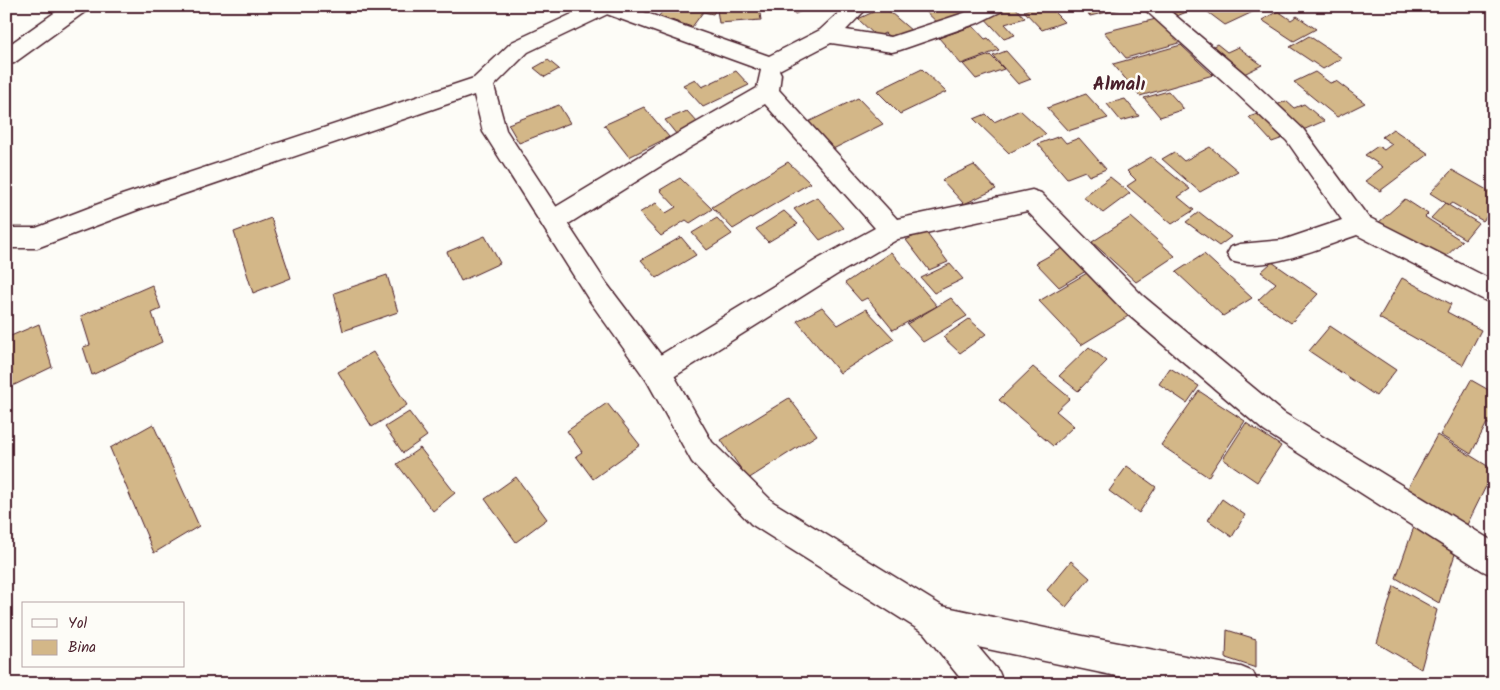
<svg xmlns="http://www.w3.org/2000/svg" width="1500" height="690" viewBox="0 0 1500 690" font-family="Kalam,sans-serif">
<rect width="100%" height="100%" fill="#fdfcf7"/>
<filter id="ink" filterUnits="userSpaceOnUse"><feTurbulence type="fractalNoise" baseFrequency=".02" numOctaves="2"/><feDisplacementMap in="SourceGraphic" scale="10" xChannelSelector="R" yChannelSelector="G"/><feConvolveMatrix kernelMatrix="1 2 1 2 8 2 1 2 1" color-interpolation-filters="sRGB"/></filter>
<g filter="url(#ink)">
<g fill="#d3b788" stroke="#4a1f2b">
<polygon points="666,6 718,6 713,14 703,12 692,27 659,16"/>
<polygon points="788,6 814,6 795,14"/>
<polygon points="925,6 958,6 968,15 942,27 922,8"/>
<polygon points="1005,6 1014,6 1025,18 1005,24 1015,35 1004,39 981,14"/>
<polygon points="1037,6 1048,6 1064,22 1042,30 1024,11"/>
<polygon points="1082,6 1118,6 1120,9 1090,16"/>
<polygon points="1160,6 1183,6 1189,11 1172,18"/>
<polygon points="1252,6 1257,10 1225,25 1201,7"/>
<polygon points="759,7 761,20 719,23 717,10"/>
<polygon points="884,7 912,31 894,41 885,33 877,37 858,19"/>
<polygon points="1278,11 1291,20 1297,16 1316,29 1294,41 1262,20"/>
<polygon points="1160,18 1182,42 1126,58 1104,32"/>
<polygon points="973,26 985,39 988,38 999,50 961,64 939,38"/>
<polygon points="1309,36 1342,58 1323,69 1290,47"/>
<polygon points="1217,44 1227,52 1238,47 1262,65 1238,77 1204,51"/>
<polygon points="1181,45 1213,75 1140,96 1113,64"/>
<polygon points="1006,51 1031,79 1018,84 993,56"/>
<polygon points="990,55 1004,69 976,79 963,64"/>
<polygon points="548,60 559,69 545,77 534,68"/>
<polygon points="922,69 946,92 900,114 877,91"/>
<polygon points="736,71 749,85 703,107 683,85 695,79 702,87"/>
<polygon points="1315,72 1330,83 1336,81 1365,103 1337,117 1294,82"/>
<polygon points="1168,91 1184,109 1160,117 1144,98"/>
<polygon points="1086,94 1108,118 1068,131 1047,108"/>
<polygon points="858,98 883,124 831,150 806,123"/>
<polygon points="1125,99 1139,116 1121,121 1107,104"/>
<polygon points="1286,101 1294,108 1304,104 1324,121 1303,130 1274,106"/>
<polygon points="559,105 570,123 519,143 508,124"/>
<polygon points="644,107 669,137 629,157 604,125"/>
<polygon points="1020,110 1046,134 1009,153 974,119 986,114 994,122"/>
<polygon points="687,111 699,124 677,135 665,120"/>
<polygon points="1263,112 1286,137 1272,142 1249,117"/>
<polygon points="1393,129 1429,154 1380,191 1365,181 1383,167 1365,155 1378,146 1384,150 1392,144 1382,137"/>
<polygon points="1060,136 1066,143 1079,138 1106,169 1089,176 1085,171 1067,178 1038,144"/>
<polygon points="1210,147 1238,171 1200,192 1162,159 1174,152 1184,161"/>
<polygon points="1151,157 1190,189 1178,197 1194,210 1172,224 1127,186 1136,180 1127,171"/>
<polygon points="788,162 810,183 733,229 712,207"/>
<polygon points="974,165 996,189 964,204 942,180"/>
<polygon points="1452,170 1494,194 1494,208 1483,221 1452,203 1449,205 1430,193"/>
<polygon points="1110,177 1130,193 1103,213 1083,197"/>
<polygon points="680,178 712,209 690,223 686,220 661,236 639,213 656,203 666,213 676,207 660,190"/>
<polygon points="817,197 844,228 820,240 794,209"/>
<polygon points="1405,199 1428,214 1425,217 1462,241 1438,264 1378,223"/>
<polygon points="1445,203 1478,223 1465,239 1431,218"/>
<polygon points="784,211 798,224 768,242 756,229"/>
<polygon points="1199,212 1231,237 1219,246 1186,222"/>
<polygon points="1131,217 1175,256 1136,282 1092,242"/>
<polygon points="271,218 291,278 253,293 234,232"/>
<polygon points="717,218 732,234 707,250 692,233"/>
<polygon points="925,231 948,262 929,270 906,240"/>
<polygon points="485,236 500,263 461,281 447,252"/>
<polygon points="681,237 696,255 657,278 641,260"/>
<polygon points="1063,248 1086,271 1059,287 1036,263"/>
<polygon points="891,252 937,306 893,330 867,298 861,301 845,283"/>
<polygon points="1204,254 1252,298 1223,316 1176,272"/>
<polygon points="1272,262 1318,294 1291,323 1258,300 1276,283 1261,272"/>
<polygon points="950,264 963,279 934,293 921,278"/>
<polygon points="1087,273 1130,315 1081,345 1039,301"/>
<polygon points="387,275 398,312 343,331 334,293"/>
<polygon points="1402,278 1451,304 1447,312 1481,330 1463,365 1379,318"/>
<polygon points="152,285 161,309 152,313 162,342 92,375 83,347 90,345 81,316"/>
<polygon points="951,298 967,316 923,342 907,324"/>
<polygon points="822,307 838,325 866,309 894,339 840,373 797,321"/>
<polygon points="969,319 986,334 960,353 943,337"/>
<polygon points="39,324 52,367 6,389 6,338"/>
<polygon points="1330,326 1396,370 1376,396 1309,351"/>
<polygon points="1089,347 1107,361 1078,391 1059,376"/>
<polygon points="373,352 407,405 372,427 338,372"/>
<polygon points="1033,367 1070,398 1056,411 1074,426 1053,446 999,400"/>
<polygon points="1170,368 1199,386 1187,403 1159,384"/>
<polygon points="1471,380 1494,393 1494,428 1487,423 1471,454 1440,435"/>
<polygon points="1199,391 1245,421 1208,477 1161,445"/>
<polygon points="789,398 817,435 748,479 721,440"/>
<polygon points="607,403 640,445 593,479 576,456 582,452 567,431"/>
<polygon points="409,412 427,436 403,453 385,427"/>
<polygon points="1246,423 1281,446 1257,482 1223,459"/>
<polygon points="153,424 199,526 154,553 110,448"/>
<polygon points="1437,435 1494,470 1463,533 1404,495"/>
<polygon points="420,448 455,493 433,511 397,464"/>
<polygon points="1127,466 1156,487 1139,513 1109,491"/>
<polygon points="516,477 547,519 516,542 485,499"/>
<polygon points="1222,499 1245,515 1232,537 1208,520"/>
<polygon points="1415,524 1457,548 1439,603 1396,578"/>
<polygon points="1071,561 1090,578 1066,607 1047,590"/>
<polygon points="1394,586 1437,610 1421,669 1377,643"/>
<polygon points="1227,630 1256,639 1256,668 1226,658"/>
</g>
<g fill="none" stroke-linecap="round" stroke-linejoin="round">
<defs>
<g id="minor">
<polygon points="627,6 769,56 820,30 846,6 869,6 846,30 891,37 964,13 977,6 1005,6 1002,11 978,23 900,50 892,52 831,43 779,70 781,74 779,90 897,219 1032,190 1041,193 1143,296 1284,413 1494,542 1494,576 1483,571 1264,431 1125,312 1027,211 898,239 836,275 667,381 657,384 647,381 643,372 647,363 818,259 875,228 765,104 691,147 562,228 553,231 544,228 540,221 544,214 675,135 757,88 761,70 601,12 598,7"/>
<path d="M 1141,6 L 1164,6 L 1247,76 L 1303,129 L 1368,217 L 1494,281 L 1494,305 L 1357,235 C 1324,246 1265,273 1231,261 L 1227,254 L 1231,247 L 1240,244 L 1283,240 L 1342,220 L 1287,141 L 1231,88 Z"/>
</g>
<polygon id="tertiary" points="589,6 617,6 614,11 528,52 494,86 506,130 607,284 667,363 712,442 773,502 942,606 1083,636 1241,667 1253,672 1258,684 1154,684 978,647 999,672 1004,684 965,684 924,633 751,524 692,462 647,381 589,300 487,138 483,132 474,95 140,209 37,248 6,248 6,228 36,228 122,195 474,78 512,42"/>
<polygon id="secondary" points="64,6 89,6 86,11 14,63 6,65 6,47"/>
</defs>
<use href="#minor" stroke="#4a1f2b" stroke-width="3"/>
<use href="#tertiary" stroke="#4a1f2b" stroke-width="3"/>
<use href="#secondary" stroke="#4a1f2b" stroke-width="3"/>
<use href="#minor" fill="#fdfcf7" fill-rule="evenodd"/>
<use href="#tertiary" fill="#fdfcf7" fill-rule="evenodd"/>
<use href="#secondary" fill="#fdfcf7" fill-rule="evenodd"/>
</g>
</g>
<g text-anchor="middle" stroke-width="5" stroke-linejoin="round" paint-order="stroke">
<g font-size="19" font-weight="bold" fill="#4a1f2b" stroke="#fdfcf7">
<text x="1119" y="90">Almalı</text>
</g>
</g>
<rect width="1500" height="690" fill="none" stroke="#fdfcf7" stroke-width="25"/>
<rect x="12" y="12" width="1475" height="665" fill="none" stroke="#4a1f2b" stroke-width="2" filter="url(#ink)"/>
<rect x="22" y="602" width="162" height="65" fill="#fdfcf7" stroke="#b5a4a5"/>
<rect x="32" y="619" width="25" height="8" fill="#fdfcf7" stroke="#b5a4a5"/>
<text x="68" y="628" font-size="15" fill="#4a1f2b">Yol</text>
<rect x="32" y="640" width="25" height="15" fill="#d3b788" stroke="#b5a4a5"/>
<text x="68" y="652" font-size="15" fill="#4a1f2b">Bina</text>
</svg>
